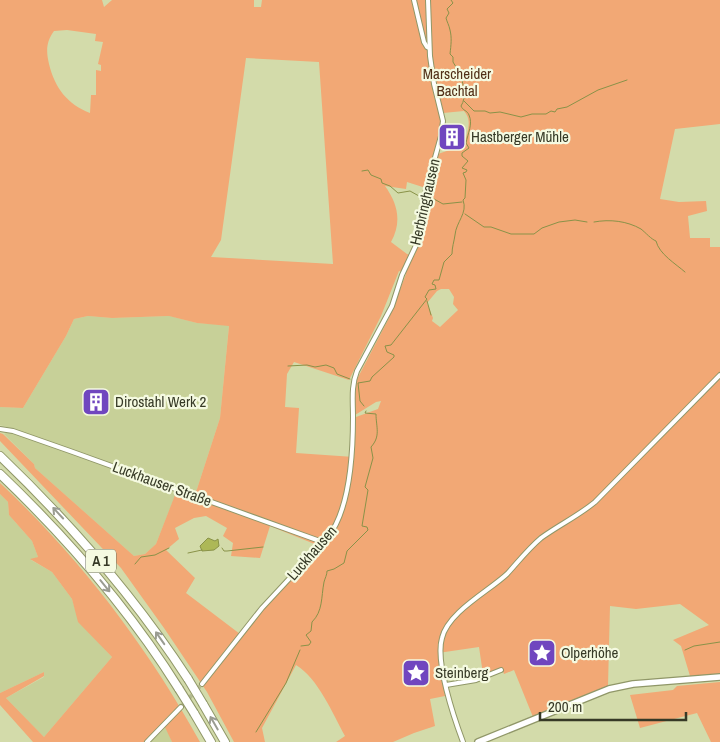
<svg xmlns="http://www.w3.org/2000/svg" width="720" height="742" viewBox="0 0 720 742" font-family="'Archivo Narrow',sans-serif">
<rect width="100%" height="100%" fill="#d3dbaa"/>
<g fill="#c7d098">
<polygon points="88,316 112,318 170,316 197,323 229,325 220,418 197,489 191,500 175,496 156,544 145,554 134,556 35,468 34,464 4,434 15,429 0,425 0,407 23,408 66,336 74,319"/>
<polygon points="0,494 8,502 9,515 32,541 38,557 31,560 52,572 72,599 79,622 112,657 44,737 6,698 44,677 44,672 0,693"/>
<polygon points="166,727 172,742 151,742"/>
</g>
<g fill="#f2a875" fill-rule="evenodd">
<path d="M 0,0 L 102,0 L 104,7 L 112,0 L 254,0 L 254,7 L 261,7 L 262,0 L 720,0 L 720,124 L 675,129 L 660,199 L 679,202 L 706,201 L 707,211 L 688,216 L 690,238 L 710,238 L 710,247 L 720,247 L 720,674 L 690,676 L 681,646 L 673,640 L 709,625 L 680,604 L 636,609 L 610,606 L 608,686 L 533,717 L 514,670 L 504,674 L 502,669 L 483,674 L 479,647 L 438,653 L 445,696 L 430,699 L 435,726 L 414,733 L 393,742 L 336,742 L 345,736 C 333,714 318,678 296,665 L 262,728 L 265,742 L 234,742 L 207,692 L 164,628 L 121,568 L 0,441 L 0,433 L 3,434 L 34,464 L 35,468 L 134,556 L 145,554 L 156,544 L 175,495 L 191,500 L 197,489 L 220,418 L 229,326 L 197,323 L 169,316 L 112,318 L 88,316 L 74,319 L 66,336 L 23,408 L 0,407 ZM 67,30 L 96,34 L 95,41 L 103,42 L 98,64 L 101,65 L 101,71 L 96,70 L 96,95 L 91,95 L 90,113 C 67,104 55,88 49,64 C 46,51 46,42 54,31 ZM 246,58 L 319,62 L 333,264 L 211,257 L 221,240 ZM 464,111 C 473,121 467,133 464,145 L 438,154 L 443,113 ZM 407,182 L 429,189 L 422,237 L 414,256 L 407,254 L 391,242 C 402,222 398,204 385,186 L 406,189 ZM 399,271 L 406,274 L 389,318 L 355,383 L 355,415 L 376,402 L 381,401 L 378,409 L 356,417 L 354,457 L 296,453 L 299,408 L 285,407 L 287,374 L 294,362 L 349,380 L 381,316 ZM 441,289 L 449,289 L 454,297 L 453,304 L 458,310 L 440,327 L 432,321 L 433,318 L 427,303 L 437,291 ZM 206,516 L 227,528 L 223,536 L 233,543 L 231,556 L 260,558 L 270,526 L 317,545 C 291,575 263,603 240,634 L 186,593 L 195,578 L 166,550 L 179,539 L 175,528 L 194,518 Z"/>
<path d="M 0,483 C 80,558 147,646 200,742 L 172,742 L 163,723 L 144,742 L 33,742 L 0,705 L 0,693 L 44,672 L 44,676 L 6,698 L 44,737 L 112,657 L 78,622 L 72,599 L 52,572 L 30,559 L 38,557 L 32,541 L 9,515 L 8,502 L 0,494 Z"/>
<polygon points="720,682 720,742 711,742 697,713 640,728 630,695 673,690 677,686"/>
</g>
<polygon fill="#adb857" stroke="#899248" points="208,538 215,541 218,539 219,546 214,550 202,551 200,546"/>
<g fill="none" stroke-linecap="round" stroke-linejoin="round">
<g stroke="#899248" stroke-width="1">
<polyline points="464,101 474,111 485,111 490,113 500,112 521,117 532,114 546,114 551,111 555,112 557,109 567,107 598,90 627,80"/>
<polyline points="362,171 368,170 371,175 381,179 382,183 390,186 398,193 410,191 419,196"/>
<polyline points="428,198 434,199 443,204 462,202"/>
<polyline points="465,214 484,227 491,227 511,234 534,234 542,228 559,222 575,220 587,222"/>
<path d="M 594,222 C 610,219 627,221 641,229 C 646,233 651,239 656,241 C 659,254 676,264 685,272"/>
<polyline points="427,301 431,315"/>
<polyline points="288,366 307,365 315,367 326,365 334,368 337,374 350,379"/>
<path d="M 364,406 L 360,401 L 358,383 L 370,381 L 372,377 L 394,357 L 394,355 L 387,352 L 385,346 L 391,345 L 427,299 L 425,297 L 429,290 L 436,289 L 435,285 L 432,284 L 434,280 L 439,280 L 444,262 L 452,254 C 452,247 454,242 455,235 C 456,222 468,213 463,200 L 465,198 L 466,180 L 463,173 L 466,172 L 467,170 L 462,168 L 468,161 L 462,156 L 462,153 L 469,148 L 466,143 C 468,133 473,124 469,115 C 467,110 463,111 461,106 C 467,97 463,85 461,76 L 454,72 L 456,67 L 453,62 L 453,57 L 450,54 C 451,45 452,38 450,30 C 449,25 447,22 446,18 L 449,13 L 447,9 L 453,3 L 451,0"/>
<polyline points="222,548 224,551 227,551 263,547"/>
<polyline points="188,553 202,550"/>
<polyline points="135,564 141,557 155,555 169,548"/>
<path d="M 301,646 L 309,645 L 311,642 L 306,635 L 311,631 L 312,622 C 323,611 321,598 324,582 C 325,578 327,575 327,571 L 334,569 L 344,563 L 347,551 L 368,530 L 367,527 L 362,526 L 368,490 L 365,487 L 373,458 L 371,447 C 381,436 376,427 376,414 L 365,413 L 366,411"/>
<polyline points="685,650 694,646 720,642"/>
<polyline points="256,732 286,683 300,650"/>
</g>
<polyline stroke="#b4bb90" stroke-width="4" stroke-dasharray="4 2" stroke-linecap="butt" points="181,707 202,684"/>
<defs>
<g id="minor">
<polyline points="414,0 424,42 427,47 429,48"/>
<polyline points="0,429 13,431 70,451 317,540 322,543"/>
<path d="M 202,684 L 262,608 L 328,537 C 350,509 353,452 353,417 C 353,401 351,386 357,371 L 392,306 L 402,275 L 418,241 L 423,220 L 424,197 L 441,136 L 443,121 L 434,84 L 430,56 L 428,0"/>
<polyline points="446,685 476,680 501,670"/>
<polyline points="147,742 181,707"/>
<path d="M 463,742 C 454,718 435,662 442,638 C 448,612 489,591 507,574 C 518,562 528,549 541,538 C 559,525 578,516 595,502 L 720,375"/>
</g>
<polyline id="secondary" points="478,742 609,689 633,684 720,677"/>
<g id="motorway">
<path d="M 0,456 C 71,524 134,596 188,679"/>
<path d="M 0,474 C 68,539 129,609 179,689"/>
<polyline points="203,704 225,742"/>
<polyline points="194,713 211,742"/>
</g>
</defs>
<use href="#minor" stroke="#909768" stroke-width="6"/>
<use href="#secondary" stroke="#909768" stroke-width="8"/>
<use href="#motorway" stroke="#909768" stroke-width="10"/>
<use href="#minor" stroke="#fff" stroke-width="4"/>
<use href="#secondary" stroke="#fff" stroke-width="5.5"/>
<use href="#motorway" stroke="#fff" stroke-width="8"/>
<defs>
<g id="motorway-bridge">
<polyline points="188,679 203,704"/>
<polyline points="179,689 194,713"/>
</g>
</defs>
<use href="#motorway-bridge" stroke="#909768" stroke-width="10" stroke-linecap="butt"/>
<use href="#motorway-bridge" stroke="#fff" stroke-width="8"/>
</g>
<defs><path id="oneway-shaft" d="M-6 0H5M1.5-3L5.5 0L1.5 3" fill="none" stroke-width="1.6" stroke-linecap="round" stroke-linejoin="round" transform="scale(1.25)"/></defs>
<g stroke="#9a9c92">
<use href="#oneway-shaft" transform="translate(58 513) rotate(-133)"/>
<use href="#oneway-shaft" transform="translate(105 586) rotate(51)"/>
<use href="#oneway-shaft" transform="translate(160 638) rotate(-125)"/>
<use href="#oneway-shaft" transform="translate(214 723) rotate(-120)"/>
</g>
<defs>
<symbol id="building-square" viewBox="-11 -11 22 22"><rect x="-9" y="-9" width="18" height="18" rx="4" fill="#7046bf" stroke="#f5fae1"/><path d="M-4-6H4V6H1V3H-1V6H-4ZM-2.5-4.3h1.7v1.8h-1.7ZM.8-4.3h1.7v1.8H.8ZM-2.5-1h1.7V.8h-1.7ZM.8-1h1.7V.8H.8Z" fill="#fff"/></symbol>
<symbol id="sight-square" viewBox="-11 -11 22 22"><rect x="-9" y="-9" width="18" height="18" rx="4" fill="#7046bf" stroke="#f5fae1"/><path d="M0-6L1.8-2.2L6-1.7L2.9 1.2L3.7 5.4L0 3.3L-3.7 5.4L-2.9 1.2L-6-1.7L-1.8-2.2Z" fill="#fff"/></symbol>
</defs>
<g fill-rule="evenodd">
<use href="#building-square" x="436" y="121" width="32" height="32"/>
<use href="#building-square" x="80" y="386" width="32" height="32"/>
<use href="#sight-square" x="526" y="637" width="32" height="32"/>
<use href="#sight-square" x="400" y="657" width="32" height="32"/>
</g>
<g text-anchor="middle" stroke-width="4.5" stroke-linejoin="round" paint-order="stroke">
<rect fill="#f5fae1" stroke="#6f735e" stroke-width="1" x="86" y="549.5" width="30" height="23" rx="4"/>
<g font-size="14" font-weight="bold" fill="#363926">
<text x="101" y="566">A 1</text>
</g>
<g font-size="15" fill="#512f17" stroke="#f5fae1">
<text x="457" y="79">Marscheider<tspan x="457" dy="17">Bachtal</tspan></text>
</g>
<g font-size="15" fill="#363926" stroke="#f5fae1" text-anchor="start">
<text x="471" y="142">Hastberger Mühle</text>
<text x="115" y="407">Dirostahl Werk 2</text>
<text x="561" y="658">Olperhöhe</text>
<text x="435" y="678">Steinberg</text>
</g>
<g font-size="15" fill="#363926" stroke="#f5fae1">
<text transform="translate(425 202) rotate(-77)" y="5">Herbringhausen</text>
<text transform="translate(162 484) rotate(20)" y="5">Luckhauser Straße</text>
<text transform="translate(312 553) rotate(-49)" y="5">Luckhausen</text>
</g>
</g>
<path d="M540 712v8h146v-8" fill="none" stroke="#363926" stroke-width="2.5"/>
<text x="548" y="712" font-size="15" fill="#363926" stroke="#f5fae1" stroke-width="4" paint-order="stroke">200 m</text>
</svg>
